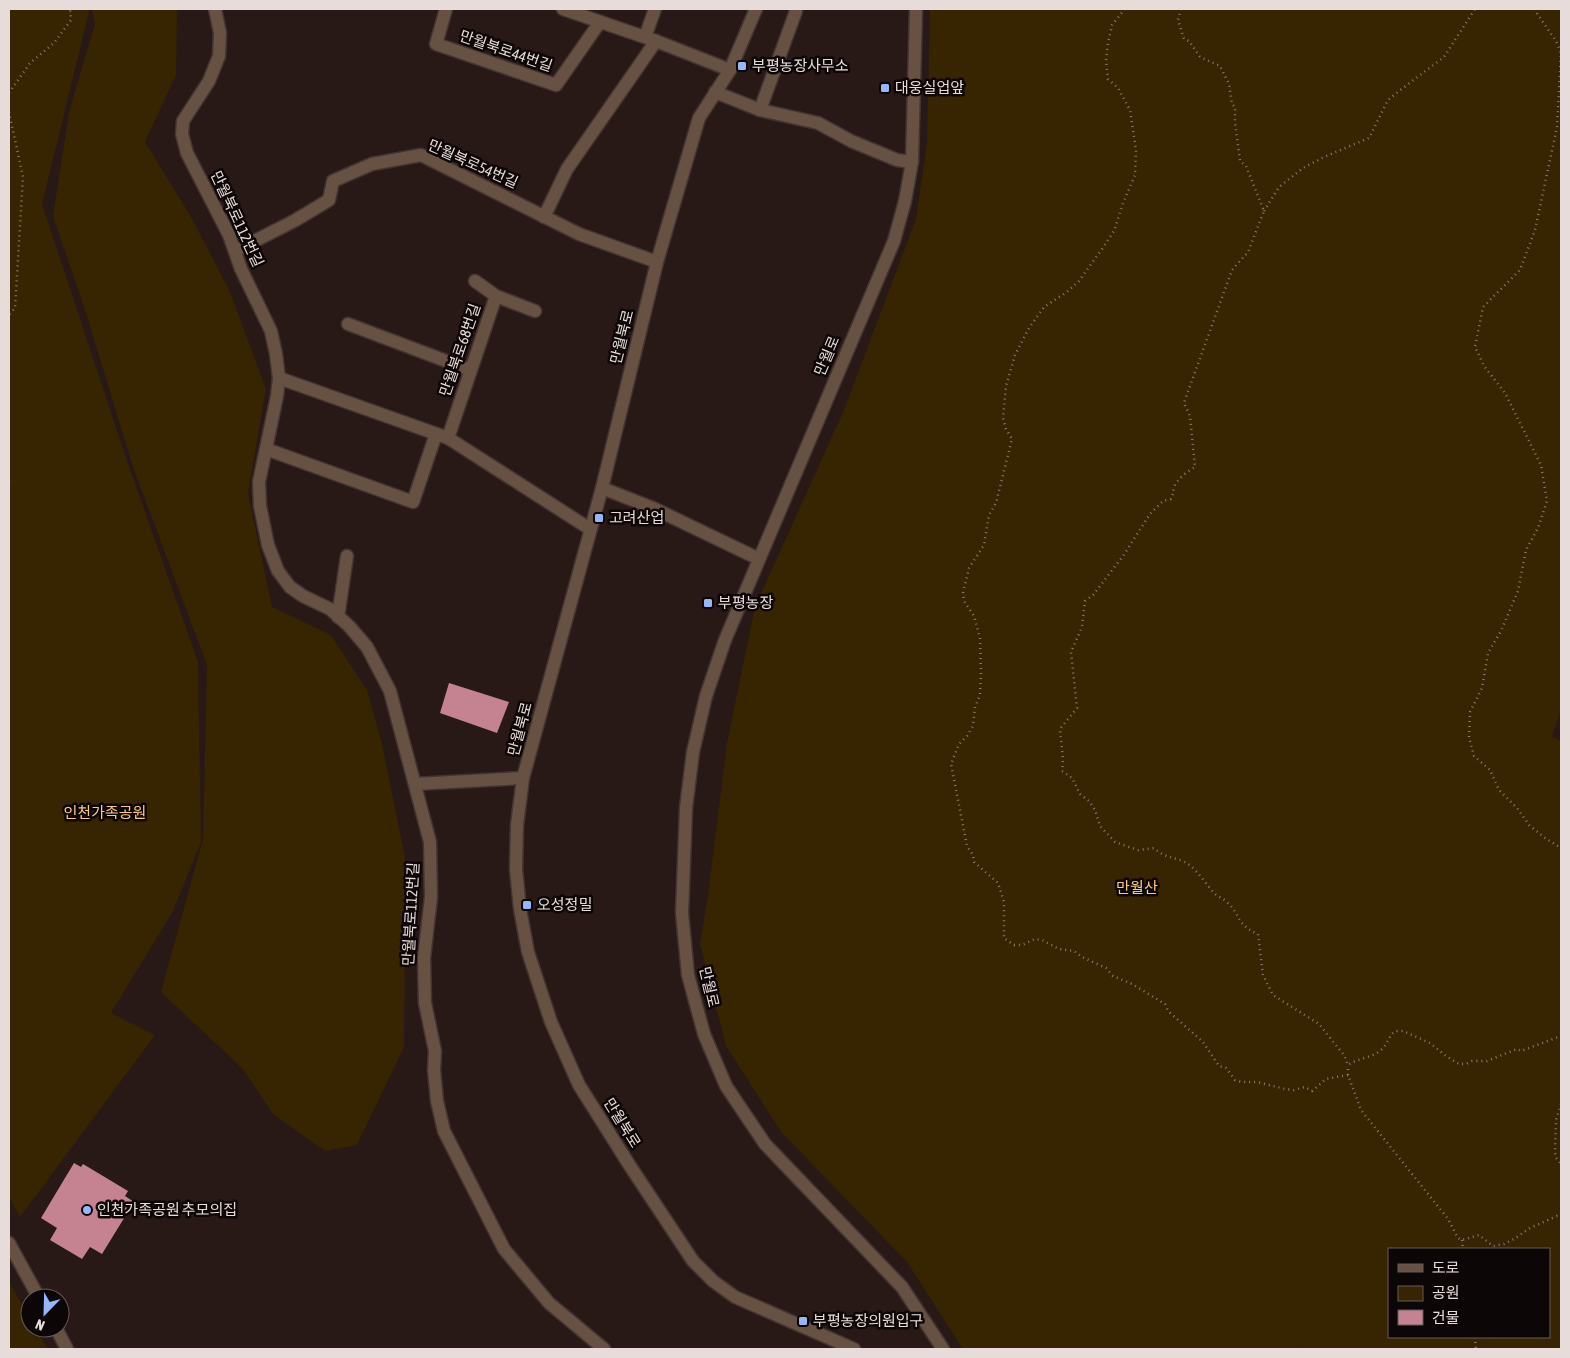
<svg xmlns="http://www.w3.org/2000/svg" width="1570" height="1358" viewBox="0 0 1570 1358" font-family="'Asap Condensed','Noto Sans KR',sans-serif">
<rect width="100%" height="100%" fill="#281917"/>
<g fill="#372400" fill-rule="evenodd">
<polygon points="9,9 88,9 89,12 42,204 125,455 198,662 201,842 173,911 111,1013 155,1035 20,1217 9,1197"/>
<polygon points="92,9 177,9 176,75 145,142 190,215 230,292 266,389 248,493 272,607 331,635 367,690 382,744 405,857 404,1047 357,1145 325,1151 273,1114 243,1069 161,992 203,839 207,665 133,467 86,313 53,216 69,112 95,24"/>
<path d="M 930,9 L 1561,9 L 1561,710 L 1552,736 L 1561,741 L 1561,1349 L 1305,1349 L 1301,1347 L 1299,1349 L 963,1349 L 907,1262 L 782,1133 L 726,1046 L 700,944 L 708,895 L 727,743 L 755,607 L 844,410 L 916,219 L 927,144 ZM 1389,1249 L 1549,1249 L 1549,1337 L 1389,1337 Z"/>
<polygon points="9,1282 30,1319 30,1328 35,1328 48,1349 9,1349"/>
</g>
<g fill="#c58290">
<polygon points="449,683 509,702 497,733 440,713"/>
<polygon points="74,1163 81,1167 83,1164 128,1191 125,1196 134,1202 102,1254 90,1247 82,1259 50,1240 57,1228 41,1218"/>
</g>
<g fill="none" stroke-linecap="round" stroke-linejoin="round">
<defs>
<g id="minor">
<polyline points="215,9 220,33 219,56 209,81 183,121 182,134 187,153 229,235 241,269 271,331 276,354 279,378 277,396 259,482 260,506 268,545 278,571 290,587 303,596 330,609 349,626 367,647 390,691 430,842 431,897 424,958 425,1003 435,1051 434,1070 437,1101 444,1131 504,1249 549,1303 604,1349"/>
<polyline points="446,9 436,44 556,85 600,22"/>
<polyline points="563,9 656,41 730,70"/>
<polyline points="756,9 730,70 699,118 657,262 602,488 523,778 517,825 516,869 520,909 528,952 551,1022 579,1085 630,1166 693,1261 713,1281 735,1297 854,1349"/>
<polyline points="916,9 912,162 905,201 894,241 725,640 706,696 693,752 686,808 682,913 688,975 704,1034 726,1086 765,1144 902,1287 943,1349"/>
<polyline points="645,37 655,9"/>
<polyline points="715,92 760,110 818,123 851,141 897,160 912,162"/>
<polyline points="760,110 796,11"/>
<polyline points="544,217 567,169 656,41"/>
<polyline points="235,251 294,221 329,200 333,181 372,164 421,155 579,234 657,262"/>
<polyline points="475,281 496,296 535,311"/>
<polyline points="348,324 470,370"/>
<polyline points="279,378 448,438 590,529"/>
<polyline points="448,438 496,296"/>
<polyline points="266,449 413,502 436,434"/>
<polyline points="602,488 653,508 759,559"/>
<polyline points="338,617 347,556"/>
<polyline points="415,784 523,778"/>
<polyline points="9,1243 39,1298"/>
<polyline points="56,1328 67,1349"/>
</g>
</defs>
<use href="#minor" stroke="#433432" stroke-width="15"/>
<g stroke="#877a78" stroke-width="2.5" stroke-dasharray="1 4" stroke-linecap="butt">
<polyline points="1125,9 1112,25 1108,43 1106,60 1108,79 1118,88 1130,110 1136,150 1135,175 1123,203 1114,231 1102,249 1079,281 1067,292 1044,307 1029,328 1015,355 1006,386 1003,418 1006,429 1012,439 996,503 989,515 984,545 969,568 963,593 964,601 974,616 980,638 981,672 980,695 975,707 973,726 967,736 959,744 951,764 967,846 973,855 974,862 998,883 1004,902 1004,938 1014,945 1022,945 1035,939 1042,940 1059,949 1074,951 1082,957 1106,968 1113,976 1132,984 1165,1004 1168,1011 1203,1042 1219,1066 1226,1068 1235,1080 1242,1082 1257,1082 1285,1089 1294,1090 1305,1087 1312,1091 1326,1079 1348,1075 1361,1110 1448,1219 1458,1238 1462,1240 1479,1235 1493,1246 1504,1244 1514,1239 1530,1228 1557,1216 1561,1216"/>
<path d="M 1181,9 L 1178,20 L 1184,39 L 1189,41 L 1200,57 L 1220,66 L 1229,84 L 1232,104 L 1235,107 L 1235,122 L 1240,161 L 1246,166 L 1264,211 L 1248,252 L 1232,270 L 1186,397 L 1184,403 L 1190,416 L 1195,467 C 1188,471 1177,479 1174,487 C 1173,492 1173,495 1171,499 L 1163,501 L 1150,514 L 1123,556 L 1093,595 L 1085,601 L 1082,627 L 1071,652 L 1077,708 L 1060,729 L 1063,760 L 1062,771 L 1072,778 L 1080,794 L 1089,801 L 1095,810 L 1100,826 L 1115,842 L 1138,850 L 1154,848 C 1167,860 1176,856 1188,864 C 1198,871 1206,884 1214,893 C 1218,897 1223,898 1227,902 C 1242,916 1235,924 1258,934 L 1263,975 L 1273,995 L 1319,1024 L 1344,1055 L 1348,1065 C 1358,1058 1372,1058 1381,1050 C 1388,1044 1388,1037 1395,1031 L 1403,1031 L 1430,1043 L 1446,1056 L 1459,1064 L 1466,1064 L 1472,1061 L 1487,1061 L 1517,1049 L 1521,1051 L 1561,1036"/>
<polyline points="1534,9 1556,41 1561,53 1557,127 1535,230 1520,270 1483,307 1475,347 1484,366 1505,393 1541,465 1547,501 1538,528 1526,550 1518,591 1501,631 1488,653 1482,688 1470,712 1469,737 1474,756 1490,770 1499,790 1517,808 1529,825 1545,838 1561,848"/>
<polyline points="9,93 30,63 54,43 71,20 70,9"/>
<polyline points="9,112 23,177 15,308 9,315"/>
<polyline points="1264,211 1279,187 1303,168 1324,157 1369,138 1388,100 1403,88 1444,57 1475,9"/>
<polyline points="9,481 9,483"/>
<polyline points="1348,1075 1348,1065"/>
<polyline points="1561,1104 1556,1120 1555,1153 1556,1158 1561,1164"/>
<polyline points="1462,1240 1463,1249"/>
<polyline points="1475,1337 1476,1349"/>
</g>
<use href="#minor" stroke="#675142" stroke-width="12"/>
</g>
<g fill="#96b6fd" stroke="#0d0606" stroke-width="2">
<rect x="737" y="61" width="10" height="10" rx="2.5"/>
<rect x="880" y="83" width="10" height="10" rx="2.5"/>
<rect x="594" y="513" width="10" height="10" rx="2.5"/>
<rect x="703" y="598" width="10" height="10" rx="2.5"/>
<rect x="522" y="900" width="10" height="10" rx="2.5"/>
<circle cx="87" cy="1210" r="5"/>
<rect x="798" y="1316" width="10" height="10" rx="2.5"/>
</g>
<g text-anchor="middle" stroke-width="5" stroke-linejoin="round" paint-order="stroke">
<g font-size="15" fill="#e7dcda" stroke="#0d0606">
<text transform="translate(506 51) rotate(19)" y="5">만월북로44번길</text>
<text transform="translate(473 164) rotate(24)" y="5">만월북로54번길</text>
<text transform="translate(237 219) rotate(65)" y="5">만월북로112번길</text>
<text transform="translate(622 337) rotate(-76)" y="5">만월북로</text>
<text transform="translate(460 350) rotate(-71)" y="5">만월북로68번길</text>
<text transform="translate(827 356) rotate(-67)" y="5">만월로</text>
<text transform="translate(520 729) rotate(-75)" y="5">만월북로</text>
<text transform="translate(411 914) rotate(-87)" y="5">만월북로112번길</text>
<text transform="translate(709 987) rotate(77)" y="5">만월로</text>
<text transform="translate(622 1123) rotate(58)" y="5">만월북로</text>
</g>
<g font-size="15" fill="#e7dcda" stroke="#0d0606" text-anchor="start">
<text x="752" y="71">부평농장사무소</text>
<text x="895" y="93">대웅실업앞</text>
<text x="609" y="523">고려산업</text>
<text x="718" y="608">부평농장</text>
<text x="537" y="910">오성정밀</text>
<text x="97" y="1215">인천가족공원 추모의집</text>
<text x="813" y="1326">부평농장의원입구</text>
</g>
<g font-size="15" fill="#facc78" stroke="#0d0606">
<text x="105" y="818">인천가족공원</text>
<text x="1137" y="893">만월산</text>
</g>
</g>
<rect width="1570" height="1358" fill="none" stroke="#e7dcda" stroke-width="20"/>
<rect x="1388" y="1248" width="162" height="90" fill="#0d0606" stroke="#645c5b"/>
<rect x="1398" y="1264" width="25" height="8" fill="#675142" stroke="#645c5b"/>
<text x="1432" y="1273" font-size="15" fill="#e7dcda">도로</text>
<rect x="1398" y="1286" width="25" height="15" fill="#372400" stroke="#645c5b"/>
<text x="1432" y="1298" font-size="15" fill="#e7dcda">공원</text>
<rect x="1398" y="1310" width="25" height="15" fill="#c58290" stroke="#645c5b"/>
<text x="1432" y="1323" font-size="15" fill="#e7dcda">건물</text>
<g transform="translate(45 1313) rotate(203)"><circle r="24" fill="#0d0606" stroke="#645c5b"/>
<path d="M0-4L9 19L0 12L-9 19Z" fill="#96b6fd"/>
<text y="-8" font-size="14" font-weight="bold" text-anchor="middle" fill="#e7dcda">N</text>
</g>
</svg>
